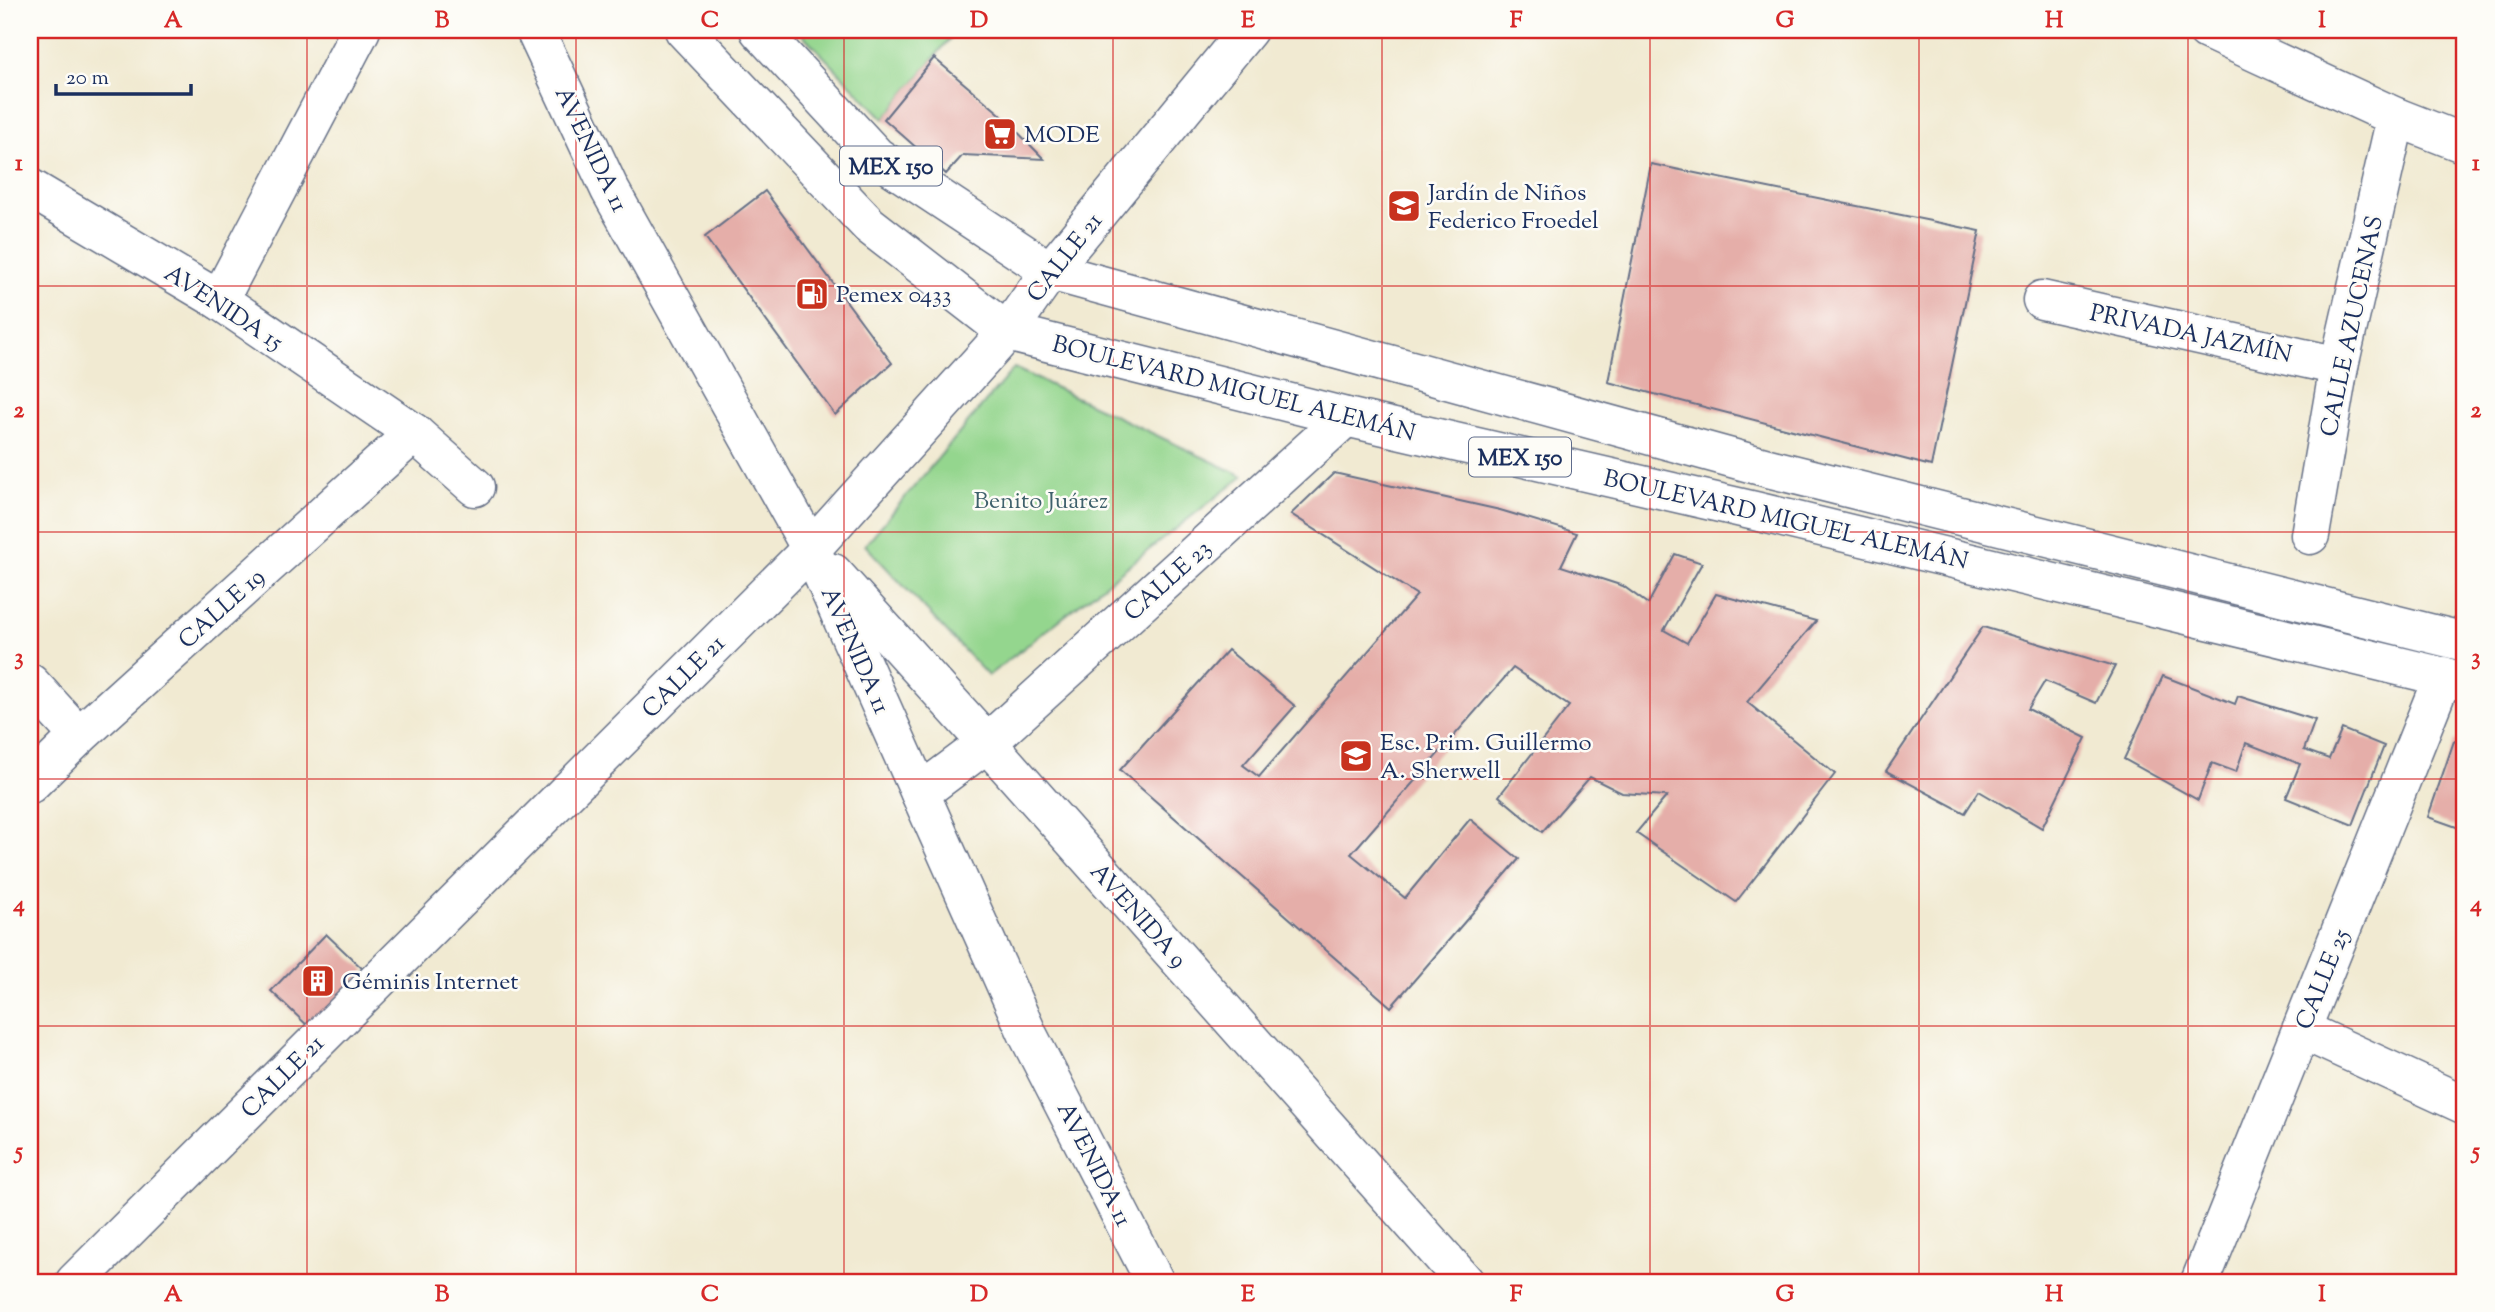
<svg xmlns="http://www.w3.org/2000/svg" width="2495" height="1312" viewBox="0 0 2495 1312" font-family="'Sorts Mill Goudy',serif">
<rect width="100%" height="100%" fill="#fdfcf7"/>
<filter id="ink" filterUnits="userSpaceOnUse"><feTurbulence type="fractalNoise" baseFrequency=".0143" numOctaves="2"/><feDisplacementMap in="SourceGraphic" scale="14" xChannelSelector="R" yChannelSelector="G"/><feConvolveMatrix kernelMatrix="1 2 1 2 8 2 1 2 1" color-interpolation-filters="sRGB"/></filter>
<filter id="wash" filterUnits="userSpaceOnUse"><feTurbulence type="fractalNoise" baseFrequency=".00686" numOctaves="4" result="noise"/><feDisplacementMap in="SourceGraphic" scale="28" xChannelSelector="R" yChannelSelector="G"/><feGaussianBlur stdDeviation="1.57" result="paint"/><feColorMatrix in="noise" values="0 0 0 0 0 0 0 0 0 0 0 0 0 0 0 0 0 1.4 0 .05"/><feComposite in="paint" operator="in"/></filter>
<g filter="url(#wash)">
<rect width="100%" height="100%" fill="#f1ead2"/>
<g fill="#94d68e" stroke="#588276" stroke-width="2">
<polygon points="798,30 957,30 884,119"/>
<polygon points="1014,368 1243,476 988,676 865,545"/>
</g>
<g id="blocks">
<g fill="#e5aea9">
<polygon points="934,58 999,113 1044,159 963,155 946,174 884,119"/>
<polygon points="1651,164 1980,231 1931,466 1608,382"/>
<polygon points="765,191 892,363 835,415 705,237"/>
<polygon points="1334,473 1500,510 1577,533 1561,566 1623,586 1648,604 1675,554 1702,563 1664,630 1687,643 1716,594 1816,621 1747,702 1835,774 1736,902 1636,833 1667,796 1622,793 1590,777 1542,832 1499,796 1569,706 1513,668 1351,854 1405,898 1470,819 1519,859 1391,1007 1120,770 1228,650 1295,706 1243,765 1259,777 1417,595 1291,514"/>
<polygon points="1983,627 2115,666 2096,703 2045,681 2028,709 2086,738 2042,828 1979,791 1965,813 1886,771"/>
<polygon points="2163,676 2235,704 2238,696 2315,720 2304,750 2329,759 2342,729 2384,746 2353,825 2286,798 2300,764 2246,743 2236,772 2212,763 2198,800 2124,759"/>
<polygon points="2454,741 2465,745 2465,830 2428,817"/>
<polygon points="326,934 365,971 310,1028 271,991"/>
</g>
</g>
</g>
<g filter="url(#ink)">
<use href="#blocks" fill-opacity="0" stroke="#667087" stroke-width="2"/>
<g fill="none" stroke-linecap="round" stroke-linejoin="round">
<defs>
<g id="street">
<polyline points="2207,30 2396,117 2465,144"/>
<polyline points="30,188 219,300 414,433 475,487"/>
<polyline points="219,300 361,30"/>
<polyline points="2042,300 2339,366"/>
<polyline points="2310,535 2339,366 2396,117"/>
<polyline points="30,683 79,736"/>
<polyline points="30,784 79,736 414,433"/>
<polyline points="920,793 987,743 1346,417"/>
<polyline points="2302,1030 2465,1105"/>
<polyline points="75,1282 811,549 1007,332 1050,271 1248,30"/>
<polyline points="2200,1282 2443,676"/>
</g>
<g id="secondary">
<polyline points="535,30 610,190 811,549 1028,1035 1155,1282"/>
<polyline points="833,573 987,743 1465,1282"/>
</g>
<g id="primary">
<polyline points="684,30 869,225 1007,332 1346,417 1755,511 2465,682"/>
<polyline points="759,30 876,156 1050,271 1768,468 2465,642"/>
</g>
</defs>
<use href="#street" stroke="#667087" stroke-width="41"/>
<use href="#secondary" stroke="#667087" stroke-width="41"/>
<use href="#primary" stroke="#667087" stroke-width="41"/>
<use href="#street" stroke="#fff" stroke-width="38"/>
<use href="#secondary" stroke="#fff" stroke-width="38"/>
<use href="#primary" stroke="#fff" stroke-width="38"/>
</g>
</g>
<path fill="none" stroke="#d62828" stroke-width="2" stroke-opacity="0.55" d="M 307,30 L 307,1282M 576,30 L 576,1282M 844,30 L 844,1282M 1113,30 L 1113,1282M 1382,30 L 1382,1282M 1650,30 L 1650,1282M 1919,30 L 1919,1282M 2188,30 L 2188,1282M 30,286 L 2465,286M 30,532 L 2465,532M 30,779 L 2465,779M 30,1026 L 2465,1026"/>
<defs>
<symbol id="supermarket-square" viewBox="-11 -11 22 22"><rect x="-9" y="-9" width="18" height="18" rx="4" fill="#c8321e" stroke="#fdfcf7"/><path d="M-6-5.5h2.5l.6 2H6L4.5 2H-2.5L-4.4-4H-6ZM-1.5 3.2a1.3 1.3 0 1 0 .1 0ZM3 3.2a1.3 1.3 0 1 0 .1 0Z" fill="#fff"/></symbol>
<symbol id="school-square" viewBox="-11 -11 22 22"><rect x="-9" y="-9" width="18" height="18" rx="4" fill="#c8321e" stroke="#fdfcf7"/><path d="M0-5L7-2L0 1L-7-2ZM-4 1L0 2.5L4 1V4Q0 6-4 4Z" fill="#fff"/></symbol>
<symbol id="fuel-square" viewBox="-11 -11 22 22"><rect x="-9" y="-9" width="18" height="18" rx="4" fill="#c8321e" stroke="#fdfcf7"/><path d="M-5.5-6h7V0h2V4h1.3V-2.5L3-4.5l.8-.8L6-3V5H2.5V1h-1V6h-7ZM-4.2-4.7v3.2H.2V-4.7Z" fill="#fff"/></symbol>
<symbol id="building-square" viewBox="-11 -11 22 22"><rect x="-9" y="-9" width="18" height="18" rx="4" fill="#c8321e" stroke="#fdfcf7"/><path d="M-4-6H4V6H1V3H-1V6H-4ZM-2.5-4.3h1.7v1.8h-1.7ZM.8-4.3h1.7v1.8H.8ZM-2.5-1h1.7V.8h-1.7ZM.8-1h1.7V.8H.8Z" fill="#fff"/></symbol>
</defs>
<g fill-rule="evenodd">
<use href="#supermarket-square" x="981" y="115" width="38" height="38"/>
<use href="#school-square" x="1385" y="187" width="38" height="38"/>
<use href="#fuel-square" x="793" y="275" width="38" height="38"/>
<use href="#school-square" x="1337" y="737" width="38" height="38"/>
<use href="#building-square" x="299" y="962" width="38" height="38"/>
</g>
<g text-anchor="middle" stroke-width="5" stroke-linejoin="round" paint-order="stroke">
<g fill="#fdfcf7" stroke="#5f6c8c" stroke-width="2">
<rect x="840" y="146.5" width="102" height="39" rx="5"/>
<rect x="1469" y="437.5" width="102" height="39" rx="5"/>
</g>
<g font-size="23" font-weight="bold" fill="#1b2f5e">
<text x="891" y="174">MEX 150</text>
<text x="1520" y="465">MEX 150</text>
</g>
<g font-size="24" fill="#1b2f5e" stroke="#fdfcf7" text-anchor="start">
<text x="1024" y="142">MODE</text>
<text x="1428" y="200">Jardín de Niños<tspan x="1428" dy="28">Federico Froedel</tspan></text>
<text x="836" y="302">Pemex 0433</text>
<text x="1380" y="750">Esc. Prim. Guillermo<tspan x="1380" dy="28">A. Sherwell</tspan></text>
<text x="342" y="989">Géminis Internet</text>
</g>
<g font-size="24" fill="#1b2f5e" stroke="#fdfcf7">
<text transform="translate(592 149) rotate(64)" y="8">AVENIDA 11</text>
<text transform="translate(1064 257) rotate(-52)" y="8">CALLE 21</text>
<text transform="translate(224 307) rotate(33)" y="8">AVENIDA 15</text>
<text transform="translate(2351 326) rotate(-78)" y="8">CALLE AZUCENAS</text>
<text transform="translate(2191 333) rotate(12)" y="8">PRIVADA JAZMÍN</text>
<text transform="translate(1234 388) rotate(14)" y="8">BOULEVARD MIGUEL ALEMÁN</text>
<text transform="translate(1786 519) rotate(13)" y="8">BOULEVARD MIGUEL ALEMÁN</text>
<text transform="translate(1167 580) rotate(-42)" y="8">CALLE 23</text>
<text transform="translate(221 608) rotate(-42)" y="8">CALLE 19</text>
<text transform="translate(856 650) rotate(66)" y="8">AVENIDA 11</text>
<text transform="translate(683 676) rotate(-45)" y="8">CALLE 21</text>
<text transform="translate(1139 915) rotate(48)" y="8">AVENIDA 9</text>
<text transform="translate(2322 979) rotate(-68)" y="8">CALLE 25</text>
<text transform="translate(282 1076) rotate(-45)" y="8">CALLE 21</text>
<text transform="translate(1095 1164) rotate(63)" y="8">AVENIDA 11</text>
</g>
<g font-size="24" fill="#3f616c" stroke="#fdfcf7">
<text x="1041" y="508">Benito Juárez</text>
</g>
</g>
<rect width="2495" height="1312" fill="none" stroke="#fdfcf7" stroke-width="77"/>
<path d="M56 84v10h135v-10" fill="none" stroke="#1b2f5e" stroke-width="3.5"/>
<text x="66" y="84" font-size="21" fill="#1b2f5e" stroke="#fdfcf7" stroke-width="5" paint-order="stroke">20 m</text>
<rect x="38" y="38" width="2418" height="1236" fill="none" stroke="#d62828" stroke-width="2.5"/>
<g font-size="23" text-anchor="middle" font-weight="bold" fill="#d62828">
<text x="173" y="27">A</text>
<text x="442" y="27">B</text>
<text x="710" y="27">C</text>
<text x="979" y="27">D</text>
<text x="1248" y="27">E</text>
<text x="1516" y="27">F</text>
<text x="1785" y="27">G</text>
<text x="2054" y="27">H</text>
<text x="2322" y="27">I</text>
<text x="19" y="170">1</text>
<text x="2476" y="170">1</text>
<text x="19" y="417">2</text>
<text x="2476" y="417">2</text>
<text x="19" y="664">3</text>
<text x="2476" y="664">3</text>
<text x="19" y="911">4</text>
<text x="2476" y="911">4</text>
<text x="19" y="1158">5</text>
<text x="2476" y="1158">5</text>
<text x="173" y="1301">A</text>
<text x="442" y="1301">B</text>
<text x="710" y="1301">C</text>
<text x="979" y="1301">D</text>
<text x="1248" y="1301">E</text>
<text x="1516" y="1301">F</text>
<text x="1785" y="1301">G</text>
<text x="2054" y="1301">H</text>
<text x="2322" y="1301">I</text>
</g>
</svg>
